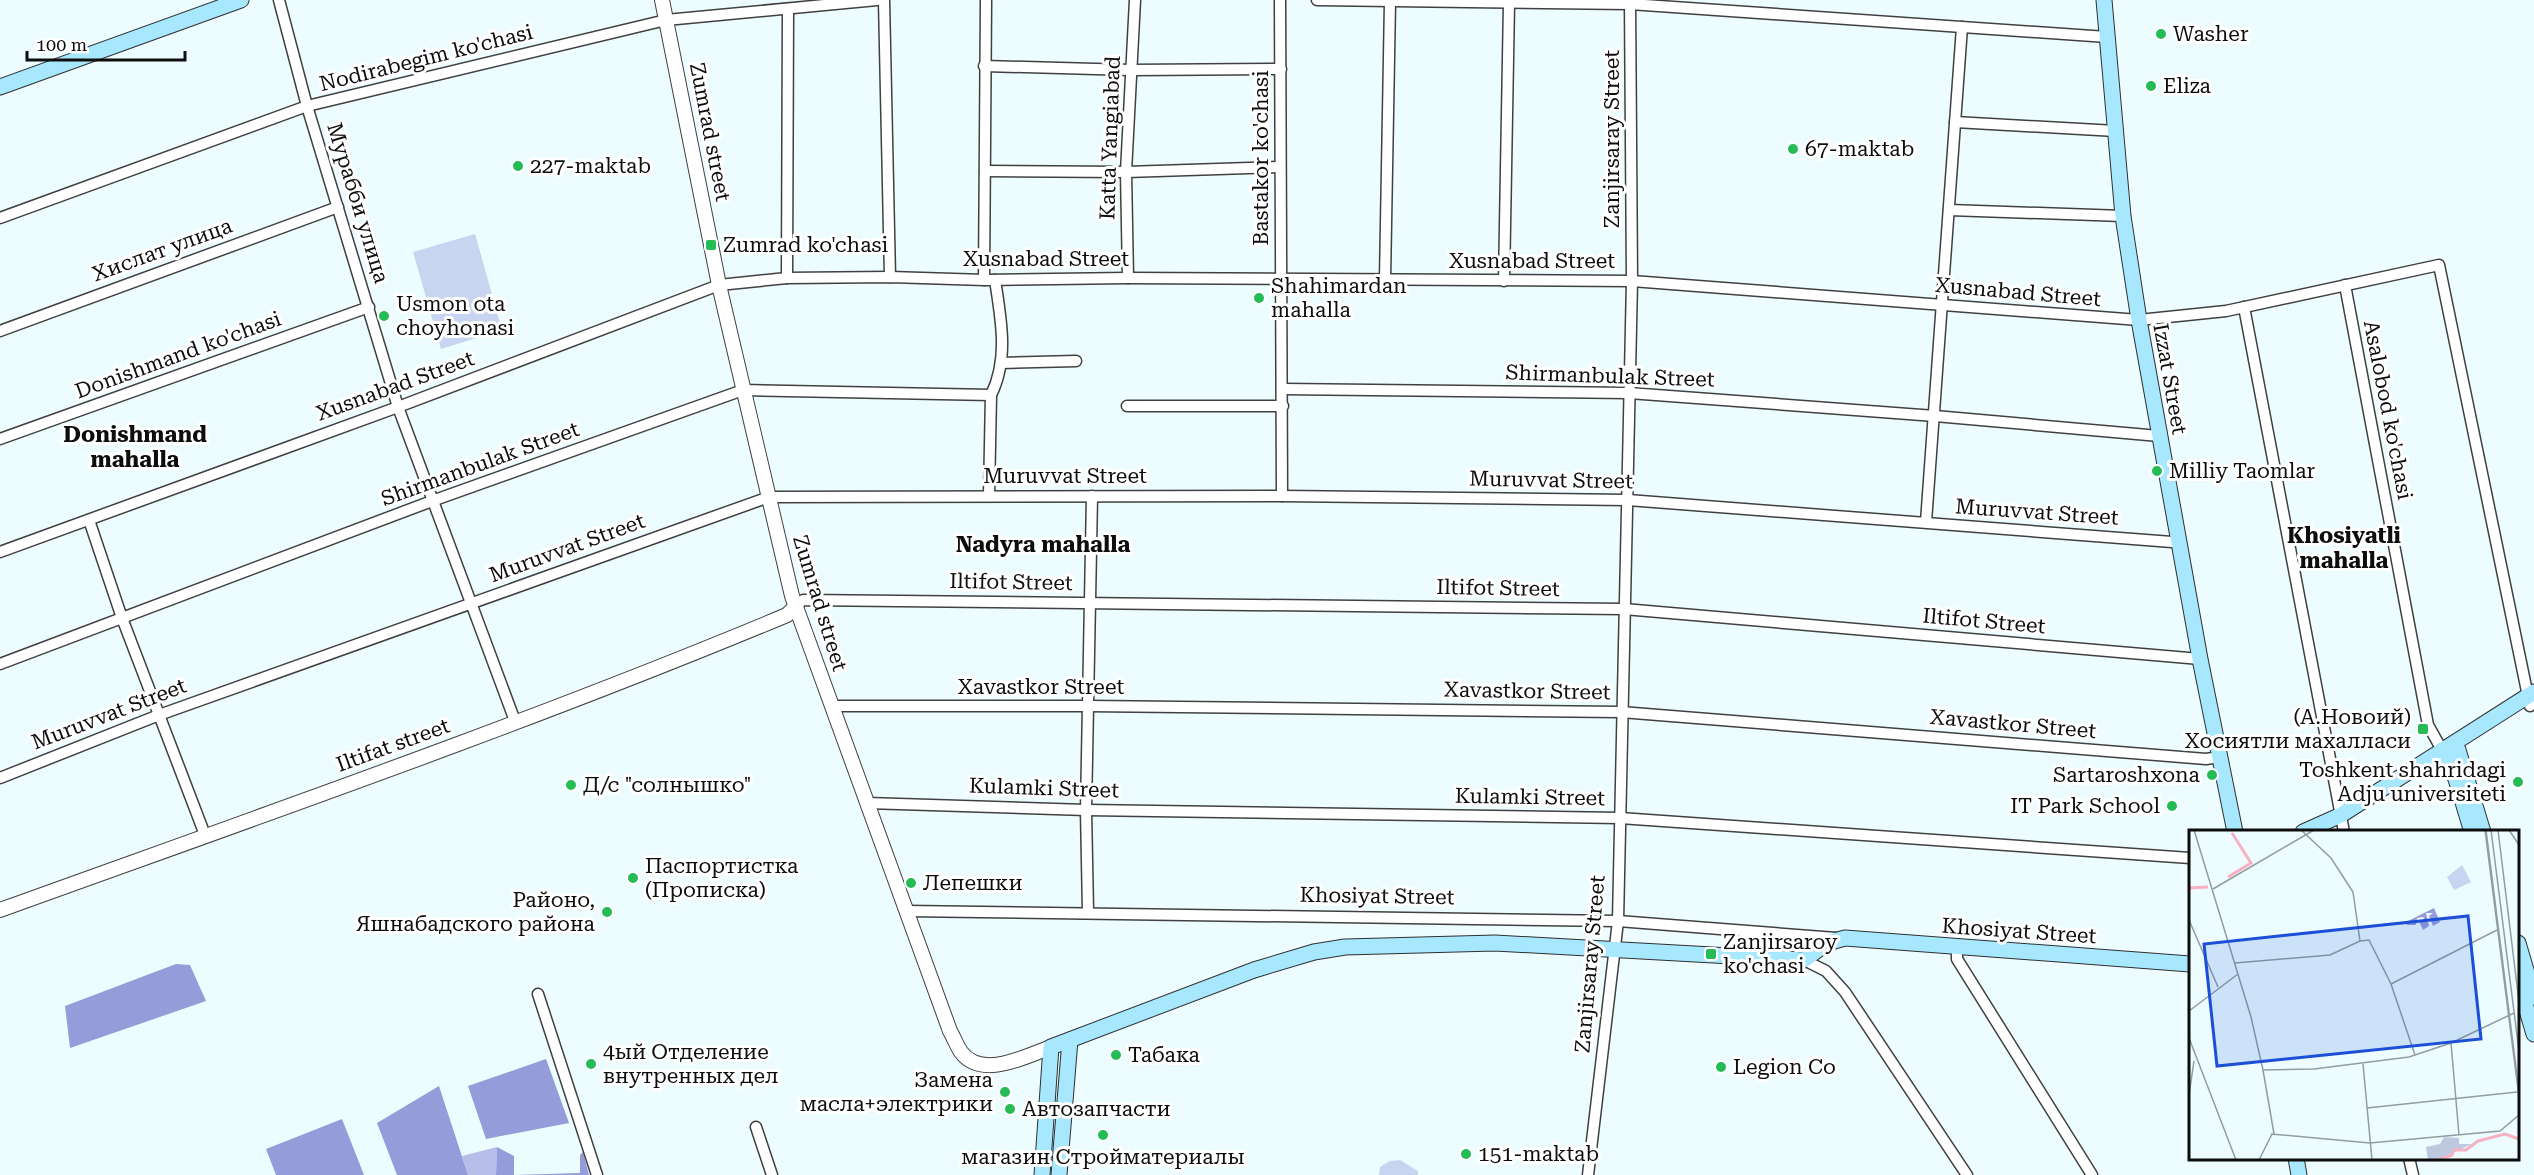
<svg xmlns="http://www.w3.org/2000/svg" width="2534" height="1175" viewBox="0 0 2534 1175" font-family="'Roboto Serif',serif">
<rect width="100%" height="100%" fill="#ecfcff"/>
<polygon fill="#b6bee9" points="497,1147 496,1175 468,1175 462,1156"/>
<g fill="#969bd9">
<polygon points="176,964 190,965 206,1001 70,1048 65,1006"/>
<polygon points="546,1059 569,1123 486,1139 468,1086"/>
<polygon points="439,1086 468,1175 397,1175 377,1123"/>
<polygon points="342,1119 364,1175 276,1175 266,1149"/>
<polygon points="497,1147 514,1156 514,1175 580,1173 580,1155 583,1152 589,1175 496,1175"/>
</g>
<g fill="#c8d4f0">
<polygon points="475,234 502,330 441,349 413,252"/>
<polygon points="1400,1160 1418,1171 1418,1175 1379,1175 1380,1167 1390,1161"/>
</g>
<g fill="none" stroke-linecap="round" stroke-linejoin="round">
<defs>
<g id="minor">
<polyline points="279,0 307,106 398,407 515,721"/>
<polyline points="884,0 890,277"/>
<polyline points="1280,0 1282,496"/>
<polyline points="1317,0 1630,4 2107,37"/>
<polyline points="984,66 1131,70 1281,69"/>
<polyline points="1955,122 2116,131"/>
<polyline points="985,171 1126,172 1279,167"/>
<polyline points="1949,210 2123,216"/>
<polyline points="0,218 307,106 666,20 877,0"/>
<polyline points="787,278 788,9"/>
<polyline points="1128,278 1126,172 1135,0"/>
<polyline points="984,280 986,0"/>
<polyline points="1385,280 1390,2"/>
<polyline points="1504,281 1509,3"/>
<polyline points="2345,285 2428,725 2442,750"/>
<polyline points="2244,307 2344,832"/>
<polyline points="0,331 338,207"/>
<polyline points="1001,363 1076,361"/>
<polyline points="1283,389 1629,393 1935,416 2159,436"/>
<polyline points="1127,406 1283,406"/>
<polyline points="0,439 369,307"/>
<path d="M 989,495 L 991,395 C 1009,359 1001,319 995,280"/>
<polyline points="89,520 122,618 205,835"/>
<polyline points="1926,522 1962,27"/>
<polyline points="0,552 398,407 719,285 787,278 890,277 985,280 1128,278 1632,281 2139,320 2226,311 2439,265 2530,706"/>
<polyline points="795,607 803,600 1624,609 2200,659"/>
<polyline points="0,664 432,501 743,390 991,395"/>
<polyline points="831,706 1088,706 1621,712 2206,759 2220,757"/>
<polyline points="0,778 159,715 769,497 1282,496 1628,500 2172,542 2178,540"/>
<polyline points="867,803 1086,810 1620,818 2190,858"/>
<polyline points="906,911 1618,921 1836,938"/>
<polyline points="1088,912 1086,810 1092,496"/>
<polyline points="1957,948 1957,959 2092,1175"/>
<polyline points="1804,960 1826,971 1845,992 1967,1175"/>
<polyline points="538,994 597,1175"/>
<polyline points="756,1127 772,1175"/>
<polyline points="2409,1158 2413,1175"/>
<polyline points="1588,1175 1618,921 1632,281 1630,0"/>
</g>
<g id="tertiary">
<path d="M 662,0 L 719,285 L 792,596 L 950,1031 C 954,1038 957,1046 961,1052 C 982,1080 1026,1056 1051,1047"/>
<path d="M 0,910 C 263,815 528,723 787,615 L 795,607"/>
</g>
<g id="secondary">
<polyline points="2104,0 2123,216 2139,320 2200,659 2235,832"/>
<polyline points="0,87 241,0"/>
<polyline points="2442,750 2458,750 2483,832"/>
<polyline points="2442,750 2456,779 2472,832"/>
<polyline points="2303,832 2341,815 2534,692"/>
<polyline points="2518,943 2534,997"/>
<polyline points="2518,980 2534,1034"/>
<polyline points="2296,1158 2299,1175"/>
<polyline points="1042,1175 1051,1047 1254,970 1314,952 1345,947 1495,943 1804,960 1827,943 1845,938 2190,964"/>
<polyline points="1059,1175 1070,1040"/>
</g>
</defs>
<use href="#minor" stroke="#404040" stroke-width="13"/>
<use href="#tertiary" stroke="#404040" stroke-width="16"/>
<use href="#secondary" stroke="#2f2f2f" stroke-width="17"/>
<use href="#minor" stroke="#fff" stroke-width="10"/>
<use href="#tertiary" stroke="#fff" stroke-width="14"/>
<use href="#secondary" stroke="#a8e8ff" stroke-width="15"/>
</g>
<g fill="#25bc55" stroke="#fff" stroke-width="2">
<circle cx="2161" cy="34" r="6"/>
<circle cx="2151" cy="86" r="6"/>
<circle cx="1793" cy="149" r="6"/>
<circle cx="518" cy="166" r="6"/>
<rect x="705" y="239" width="12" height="12" rx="3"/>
<circle cx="1259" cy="298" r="6"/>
<circle cx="384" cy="316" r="6"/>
<circle cx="2157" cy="471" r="6"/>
<rect x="2417" y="723" width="12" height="12" rx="3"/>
<circle cx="2212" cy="775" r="6"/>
<circle cx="2518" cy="782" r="6"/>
<circle cx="571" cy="785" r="6"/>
<circle cx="2172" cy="806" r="6"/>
<circle cx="633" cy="878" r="6"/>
<circle cx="911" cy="883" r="6"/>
<circle cx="607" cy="912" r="6"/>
<rect x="1705" y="948" width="12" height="12" rx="3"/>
<circle cx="1116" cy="1055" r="6"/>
<circle cx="591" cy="1064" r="6"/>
<circle cx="1721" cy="1067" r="6"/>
<circle cx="1005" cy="1092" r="6"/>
<circle cx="1010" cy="1109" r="6"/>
<circle cx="1103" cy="1135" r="6"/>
<circle cx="1466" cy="1154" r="6"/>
</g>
<g text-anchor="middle" stroke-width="6" stroke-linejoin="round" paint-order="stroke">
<g font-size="21" fill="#0d0d0d" stroke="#fff" text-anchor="start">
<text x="2173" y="41">Washer</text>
<text x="2163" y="93">Eliza</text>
<text x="1805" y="156">67-maktab</text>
<text x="530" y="173">227-maktab</text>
<text x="723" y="252">Zumrad ko'chasi</text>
<text x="1271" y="293">Shahimardan<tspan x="1271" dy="24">mahalla</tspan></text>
<text x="396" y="311">Usmon ota<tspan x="396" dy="24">choyhonasi</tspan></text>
<text x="2169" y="478">Milliy Taomlar</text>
<text x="2411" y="724" text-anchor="end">(А.Новоий)<tspan x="2411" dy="24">Хосиятли махалласи</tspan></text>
<text x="2506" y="777" text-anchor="end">Toshkent shahridagi<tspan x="2506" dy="24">Adju universiteti</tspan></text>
<text x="2200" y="782" text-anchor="end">Sartaroshxona</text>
<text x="583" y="792">Д/с "солнышко"</text>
<text x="2160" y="813" text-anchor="end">IT Park School</text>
<text x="645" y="873">Паспортистка<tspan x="645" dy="24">(Прописка)</tspan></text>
<text x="923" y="890">Лепешки</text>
<text x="595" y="907" text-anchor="end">Районо,<tspan x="595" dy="24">Яшнабадского района</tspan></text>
<text x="1723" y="949">Zanjirsaroy<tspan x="1723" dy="24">ko'chasi</tspan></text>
<text x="603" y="1059">4ый Отделение<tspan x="603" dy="24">внутренных дел</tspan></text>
<text x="1128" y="1062">Табака</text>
<text x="1733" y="1074">Legion Co</text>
<text x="993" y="1087" text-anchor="end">Замена<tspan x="993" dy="24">масла+электрики</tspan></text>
<text x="1022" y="1116">Автозапчасти</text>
<text x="1478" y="1161">151-maktab</text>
<text x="1103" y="1164" text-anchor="middle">магазин Стройматериалы</text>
</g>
<g font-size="21" fill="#0d0d0d" stroke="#fff">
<text transform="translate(426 58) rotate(-14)" y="7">Nodirabegim ko'chasi</text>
<text transform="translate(710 132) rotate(79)" y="7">Zumrad street</text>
<text transform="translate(1110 138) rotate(-88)" y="7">Katta Yangiabad</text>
<text transform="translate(1612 139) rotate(-90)" y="7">Zanjirsaray Street</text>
<text transform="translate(1261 158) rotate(-90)" y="7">Bastakor ko'chasi</text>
<text transform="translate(358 203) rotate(73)" y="7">Мурабби улица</text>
<text transform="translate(162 250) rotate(-20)" y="7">Хислат улица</text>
<text x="1046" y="266">Xusnabad Street</text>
<text x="1532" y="268">Xusnabad Street</text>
<text transform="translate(2018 292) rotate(5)" y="7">Xusnabad Street</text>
<text transform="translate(178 355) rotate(-20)" y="7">Donishmand ko'chasi</text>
<text transform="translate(1610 376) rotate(2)" y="7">Shirmanbulak Street</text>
<text transform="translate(2170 379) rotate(80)" y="7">Izzat Street</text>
<text transform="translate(395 386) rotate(-20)" y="7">Xusnabad Street</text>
<text transform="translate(2388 410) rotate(79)" y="7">Asalobod ko'chasi</text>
<text transform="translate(480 464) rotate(-20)" y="7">Shirmаnbulak Street</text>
<text x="1065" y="483">Muruvvat Street</text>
<text transform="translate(1551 480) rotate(1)" y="7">Muruvvat Street</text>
<text transform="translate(2037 512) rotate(4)" y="7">Muruvvat Street</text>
<text transform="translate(567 548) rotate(-20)" y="7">Muruvvat Street</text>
<text transform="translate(1011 582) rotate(1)" y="7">Iltifot Street</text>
<text transform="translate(1498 588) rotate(1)" y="7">Iltifot Street</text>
<text transform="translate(820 603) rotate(73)" y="7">Zumrad street</text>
<text transform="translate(1984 621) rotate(5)" y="7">Iltifot Street</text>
<text x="1041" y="694">Xavastkor Street</text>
<text transform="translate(1527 691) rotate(1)" y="7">Xavastkor Street</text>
<text transform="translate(109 714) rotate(-21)" y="7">Muruvvat Street</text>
<text transform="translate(2013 724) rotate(5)" y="7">Xavastkor Street</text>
<text transform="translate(393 745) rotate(-20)" y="7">Iltifаt street</text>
<text transform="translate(1044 788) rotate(2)" y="7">Kulamki Street</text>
<text transform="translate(1530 797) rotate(1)" y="7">Kulamki Street</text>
<text transform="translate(1377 896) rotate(1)" y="7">Khosiyat Street</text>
<text transform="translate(2019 931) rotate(4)" y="7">Khosiyat Street</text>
<text transform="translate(1590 964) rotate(-85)" y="7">Zanjirsaray Street</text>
</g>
<g font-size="22" font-weight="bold" fill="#0d0d0d" stroke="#fff">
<text x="135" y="442">Donishmand<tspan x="135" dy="25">mahalla</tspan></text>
<text x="2344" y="543">Khosiyatli<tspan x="2344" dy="25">mahalla</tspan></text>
<text x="1043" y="552">Nadyra mahalla</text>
</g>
</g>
<g transform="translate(2189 830)">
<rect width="330" height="330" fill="#ecfcff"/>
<path d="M 245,78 L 251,92 L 244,96 L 240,86 L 244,83 L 237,83 L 240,96 L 234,100 L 230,91 L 236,90 L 234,87 L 228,88 L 227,95 L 218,95 L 217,92 Z" fill="#969bd9"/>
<path d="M 255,307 L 270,308 L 270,314 L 283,314 L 248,330 L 239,330 L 237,317 L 251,314 Z" fill="#bec9e0"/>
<path d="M 273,35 L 282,52 L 265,60 L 258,47 Z" fill="#c8d4f0"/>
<path fill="none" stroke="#f6b1c3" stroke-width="3" d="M 39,47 L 62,33 L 43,3M 0,58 L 19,57M 249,330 L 263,325 L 265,320 L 277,320 L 289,311 L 316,304 L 330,309"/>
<path fill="none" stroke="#939c9e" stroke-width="1.5" d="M 5,0 L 62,187 L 74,240 L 125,239 L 220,227 L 262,213 L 325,183M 296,0 L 330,267M 297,0 L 330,261M 302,0 L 330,221M 309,0 L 330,172M 320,0 L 330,15M 24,59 L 125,0M 0,90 L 29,157M 171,111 L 180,110 L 202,154 L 226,225M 46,133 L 141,125 L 171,111 L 164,62 L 142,28 L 112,0M 202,154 L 308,100M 0,181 L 49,144M 0,208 L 47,330M 262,213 L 270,305M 174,234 L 183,330M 74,240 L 85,304M 0,265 L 5,231M 178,278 L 328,262M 82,304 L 181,313 L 311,301 L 330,285M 70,330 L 83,304"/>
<path fill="#1d4ed8" fill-opacity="0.15" stroke="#1d4ed8" stroke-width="3" d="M 279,86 L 292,209 L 28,236 L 15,114 Z"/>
<rect width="330" height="330" fill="none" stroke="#0d0d0d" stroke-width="3"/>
</g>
<path d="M27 51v9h158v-9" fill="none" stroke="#0d0d0d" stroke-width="3"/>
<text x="36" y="51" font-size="18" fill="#0d0d0d" stroke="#ffffff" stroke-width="4.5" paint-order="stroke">100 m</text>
</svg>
